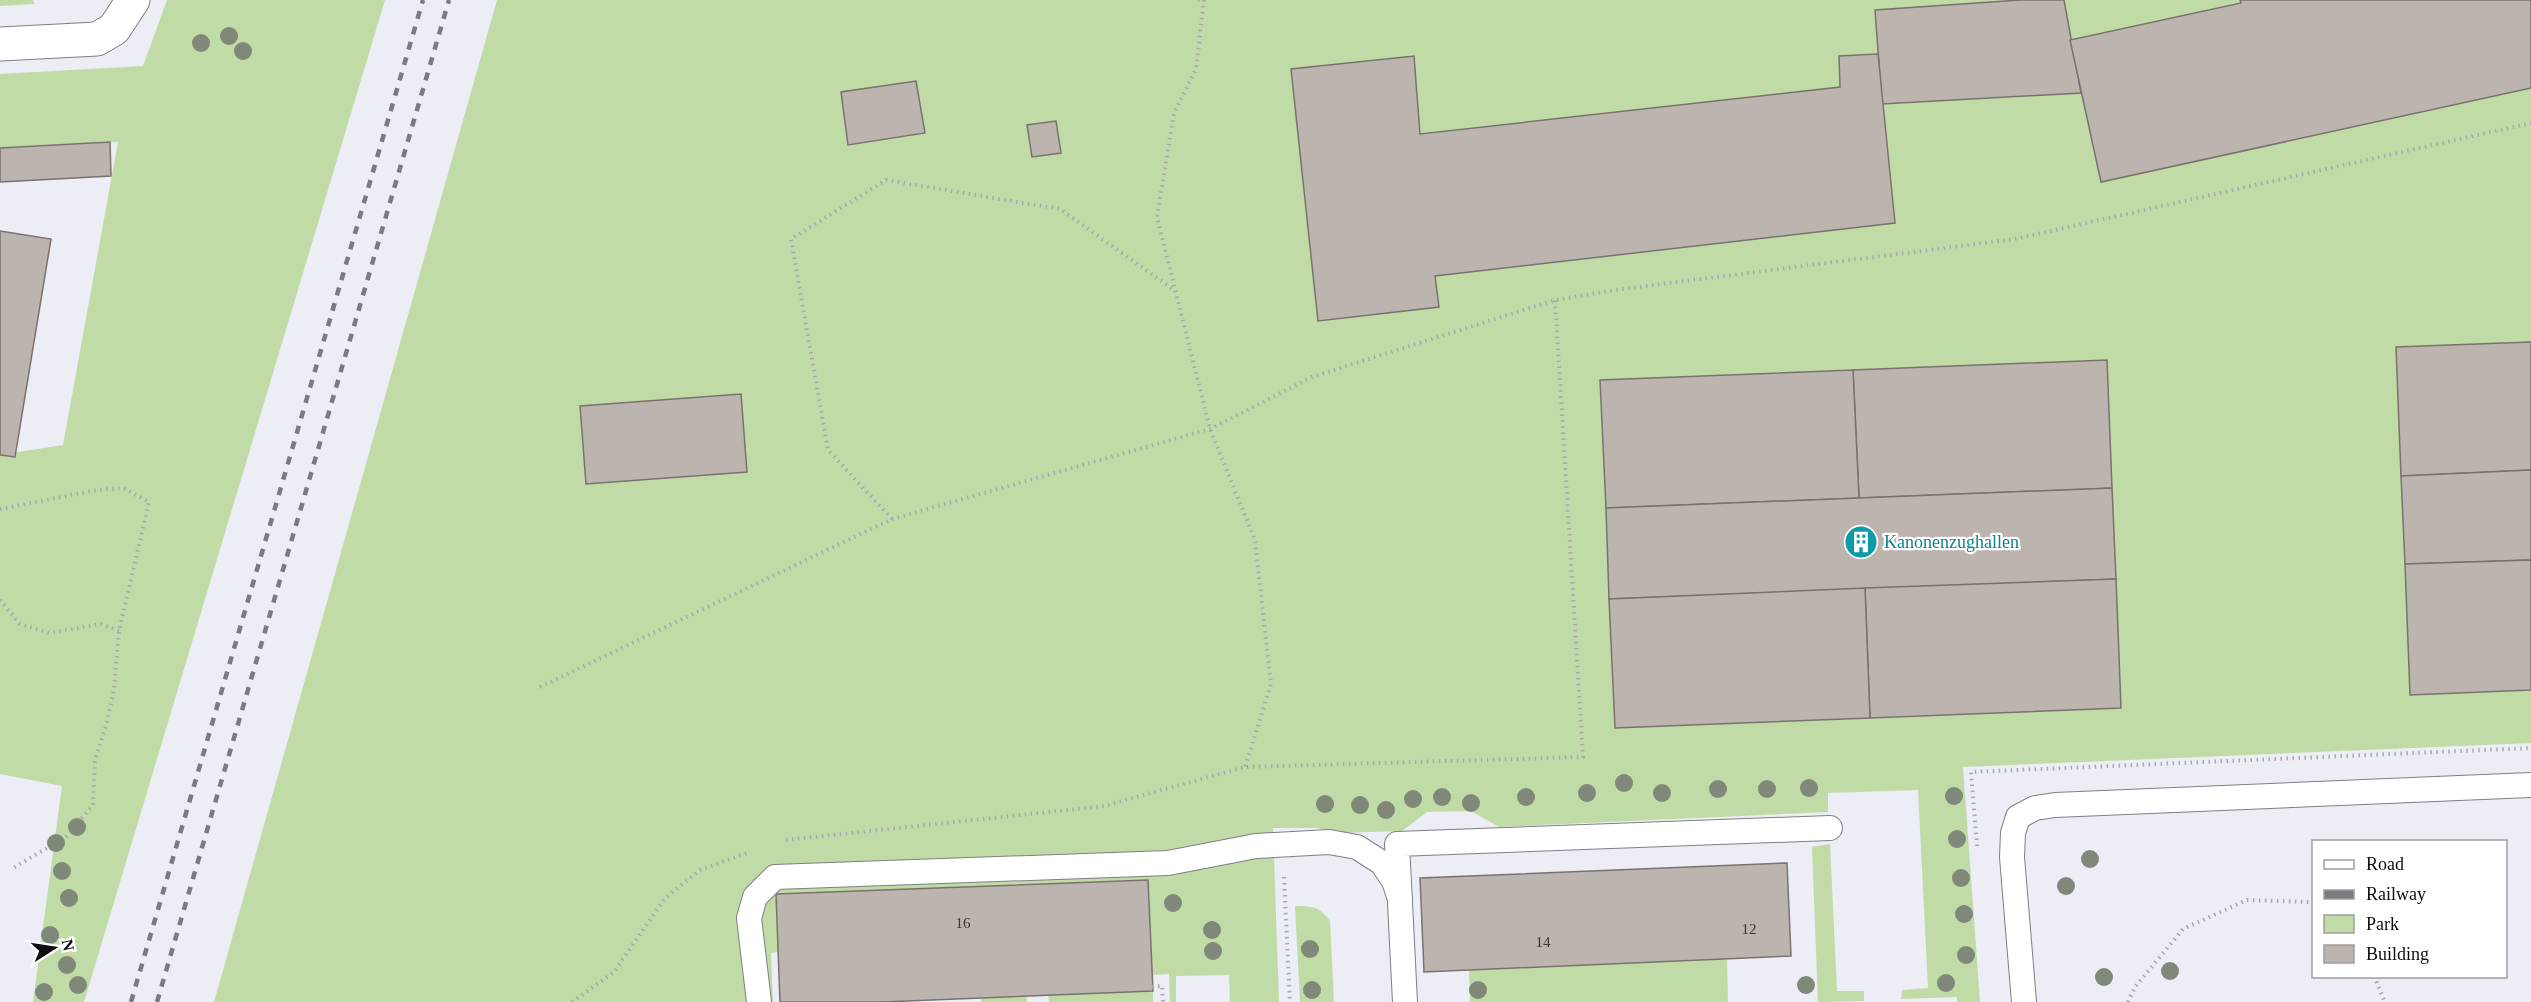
<svg xmlns="http://www.w3.org/2000/svg" width="2531" height="1002" viewBox="0 0 2531 1002" font-family="Georgia,serif">
<rect width="100%" height="100%" fill="#ecedf5"/>
<g fill="#c1dba6">
<polygon points="0,0 33,0 35,4 0,6"/>
<polygon points="167,0 385,0 84,1002 33,1002 62,786 0,774 0,455 63,445 118,142 0,148 0,74 143,66"/>
<polygon points="497,0 2531,0 2531,743 1963,767 1980,1002 1957,1002 1957,997 1901,999 1902,990 1928,988 1918,790 1828,793 1828,812 1499,827 1471,811 1427,812 1402,831 1340,833 1317,828 1273,828 1279,1002 1230,1002 1229,975 1176,976 1176,1002 1170,1002 1169,974 1152,975 1148,880 776,894 778,952 771,953 773,1002 214,1002"/>
<polygon points="1830,844 1837,991 1864,991 1864,1001 1818,1002 1812,847"/>
<path d="M 1295,906 C 1312,906 1320,907 1330,921 L 1334,1002 L 1300,1002 Z"/>
<polygon points="1727,959 1728,1002 1470,1002 1469,970"/>
<polygon points="1153,991 1153,1002 1049,1002 1048,995"/>
<polygon points="1026,996 1027,1002 981,1002 981,998"/>
</g>
<g fill="#bcb4af" stroke="#79726e" stroke-width="1.5">
<polygon points="2020,0 2064,0 2081,93 1882,104 1875,10"/>
<polygon points="2240,0 2531,0 2531,88 2101,182 2070,40 2241,3"/>
<polygon points="1878,54 1895,223 1435,276 1439,307 1318,321 1291,69 1414,56 1420,134 1840,87 1839,56"/>
<polygon points="916,81 925,133 848,145 841,92"/>
<polygon points="1056,121 1061,153 1032,157 1027,125"/>
<polygon points="110,142 111,176 0,182 0,148"/>
<polygon points="0,231 51,239 15,457 0,455"/>
<polygon points="2531,342 2531,470 2401,476 2396,347"/>
<polygon points="2107,360 2112,488 1859,498 1853,370"/>
<polygon points="1853,370 1859,498 1606,508 1600,380"/>
<polygon points="741,394 747,472 586,484 580,406"/>
<polygon points="2531,470 2531,560 2405,564 2401,476"/>
<polygon points="2112,488 2116,579 1609,599 1606,508"/>
<polygon points="2531,560 2531,690 2410,695 2405,564"/>
<polygon points="2116,579 2121,708 1870,718 1865,588"/>
<polygon points="1865,588 1870,718 1615,728 1609,599"/>
<polygon points="1787,863 1791,956 1424,972 1420,878"/>
<polygon points="1148,880 1153,991 882,1002 780,1002 776,894"/>
</g>
<g fill="none" stroke-linecap="round" stroke-linejoin="round">
<defs>
<g id="service">
<polyline points="759,1002 749,918 755,897 775,877 1168,863 1256,846 1329,842 1357,847 1382,863 1394,881 1400,899"/>
<polyline points="1405,1002 1397,844 1830,828"/>
<polyline points="2024,1002 2012,857 2013,833 2018,817 2035,808 2055,805 2531,785"/>
</g>
<polyline id="minor" points="0,44 97,39 114,29 133,0"/>
</defs>
<use href="#service" stroke="#7e7f86" stroke-width="26"/>
<use href="#minor" stroke="#7e7f86" stroke-width="35"/>
<g stroke="#a7a8af" stroke-width="4" stroke-dasharray="1.5 4.5" stroke-linecap="butt">
<polyline points="1198,0 1204,0 1196,69 1174,113 1157,217 1210,429 1255,540 1271,684 1245,767"/>
<polyline points="0,509 97,490 123,488 149,502 119,631 114,689 106,726 95,759 93,805 66,837 13,868"/>
<polyline points="892,519 828,450 791,239 886,180 1060,209 1174,290"/>
<polyline points="0,600 20,624 49,633 101,624 119,631"/>
<polyline points="540,687 892,519 1210,429 1312,377 1555,300 1615,290 2015,239 2531,123"/>
<polyline points="786,840 1104,806 1245,767 1583,757 1555,300"/>
<polyline points="1977,846 1971,772 2531,748"/>
<polyline points="1284,877 1290,1002"/>
<polyline points="2374,976 2385,1002"/>
<polyline points="1152,987 1162,986 1163,1002"/>
<polyline points="572,1002 614,972 665,898 700,870 750,852"/>
<polyline points="2128,1002 2135,987 2183,929 2247,900 2309,902 2314,905"/>
</g>
<use href="#service" stroke="#fff" stroke-width="24"/>
<use href="#minor" stroke="#fff" stroke-width="33"/>
<g stroke="#7a7a80" stroke-width="4.5" stroke-dasharray="8 8" stroke-linecap="butt">
<polyline points="131,1002 423,0"/>
<polyline points="157,1002 449,0"/>
</g>
</g>
<g fill="#7f8879">
<circle cx="229" cy="36" r="9"/>
<circle cx="201" cy="43" r="9"/>
<circle cx="243" cy="51" r="9"/>
<circle cx="1624" cy="783" r="9"/>
<circle cx="1809" cy="788" r="9"/>
<circle cx="1718" cy="789" r="9"/>
<circle cx="1767" cy="789" r="9"/>
<circle cx="1587" cy="793" r="9"/>
<circle cx="1662" cy="793" r="9"/>
<circle cx="1954" cy="796" r="9"/>
<circle cx="1442" cy="797" r="9"/>
<circle cx="1526" cy="797" r="9"/>
<circle cx="1413" cy="799" r="9"/>
<circle cx="1471" cy="803" r="9"/>
<circle cx="1325" cy="804" r="9"/>
<circle cx="1360" cy="805" r="9"/>
<circle cx="1386" cy="810" r="9"/>
<circle cx="77" cy="827" r="9"/>
<circle cx="1957" cy="839" r="9"/>
<circle cx="56" cy="843" r="9"/>
<circle cx="2090" cy="859" r="9"/>
<circle cx="62" cy="871" r="9"/>
<circle cx="1961" cy="878" r="9"/>
<circle cx="2066" cy="886" r="9"/>
<circle cx="69" cy="898" r="9"/>
<circle cx="1173" cy="903" r="9"/>
<circle cx="1964" cy="914" r="9"/>
<circle cx="1212" cy="930" r="9"/>
<circle cx="50" cy="935" r="9"/>
<circle cx="1310" cy="949" r="9"/>
<circle cx="1213" cy="951" r="9"/>
<circle cx="1966" cy="955" r="9"/>
<circle cx="67" cy="965" r="9"/>
<circle cx="2170" cy="971" r="9"/>
<circle cx="2104" cy="977" r="9"/>
<circle cx="1946" cy="983" r="9"/>
<circle cx="78" cy="985" r="9"/>
<circle cx="1806" cy="985" r="9"/>
<circle cx="1312" cy="990" r="9"/>
<circle cx="1478" cy="990" r="9"/>
<circle cx="44" cy="992" r="9"/>
</g>
<defs>
<symbol id="building-disc" viewBox="-11 -11 22 22"><circle r="9.5" fill="#0f9aa8" stroke="#fff"/><path d="M-4-6H4V6H1V3H-1V6H-4ZM-2.5-4.3h1.7v1.8h-1.7ZM.8-4.3h1.7v1.8H.8ZM-2.5-1h1.7V.8h-1.7ZM.8-1h1.7V.8H.8Z" fill="#fff"/></symbol>
</defs>
<g fill-rule="evenodd">
<use href="#building-disc" x="1842" y="523" width="38" height="38"/>
</g>
<g text-anchor="middle" stroke-width="4.5" stroke-linejoin="round" paint-order="stroke">
<g font-size="15" fill="#393738">
<text x="963" y="928">16</text>
<text x="1749" y="934">12</text>
<text x="1543" y="947">14</text>
</g>
<g font-size="18" fill="#0d838f" stroke="#fff" text-anchor="start">
<text x="1884" y="548">Kanonenzughallen</text>
</g>
</g>
<rect x="2312" y="840" width="195" height="138" fill="#ffffff" stroke="#9e9e9f" stroke-width="1.5"/>
<rect x="2324" y="860" width="30" height="9" fill="#ffffff" stroke="#9e9e9f" stroke-width="1.5"/>
<text x="2366" y="870" font-size="18" fill="#0d0d10">Road</text>
<rect x="2324" y="890" width="30" height="9" fill="#7a7a80" stroke="#9e9e9f" stroke-width="1.5"/>
<text x="2366" y="900" font-size="18" fill="#0d0d10">Railway</text>
<rect x="2324" y="915" width="30" height="18" fill="#c1dba6" stroke="#9e9e9f" stroke-width="1.5"/>
<text x="2366" y="930" font-size="18" fill="#0d0d10">Park</text>
<rect x="2324" y="945" width="30" height="18" fill="#bcb4af" stroke="#9e9e9f" stroke-width="1.5"/>
<text x="2366" y="960" font-size="18" fill="#0d0d10">Building</text>
<g transform="translate(54 948) rotate(78)" stroke="#ffffff" stroke-width="4.5" paint-order="stroke">
<path d="M0-4.5L10 22L0 15L-10 22Z" fill="#0d0d10"/>
<text y="-9" font-size="16" font-weight="bold" text-anchor="middle" fill="#0d0d10">N</text>
</g>
</svg>
